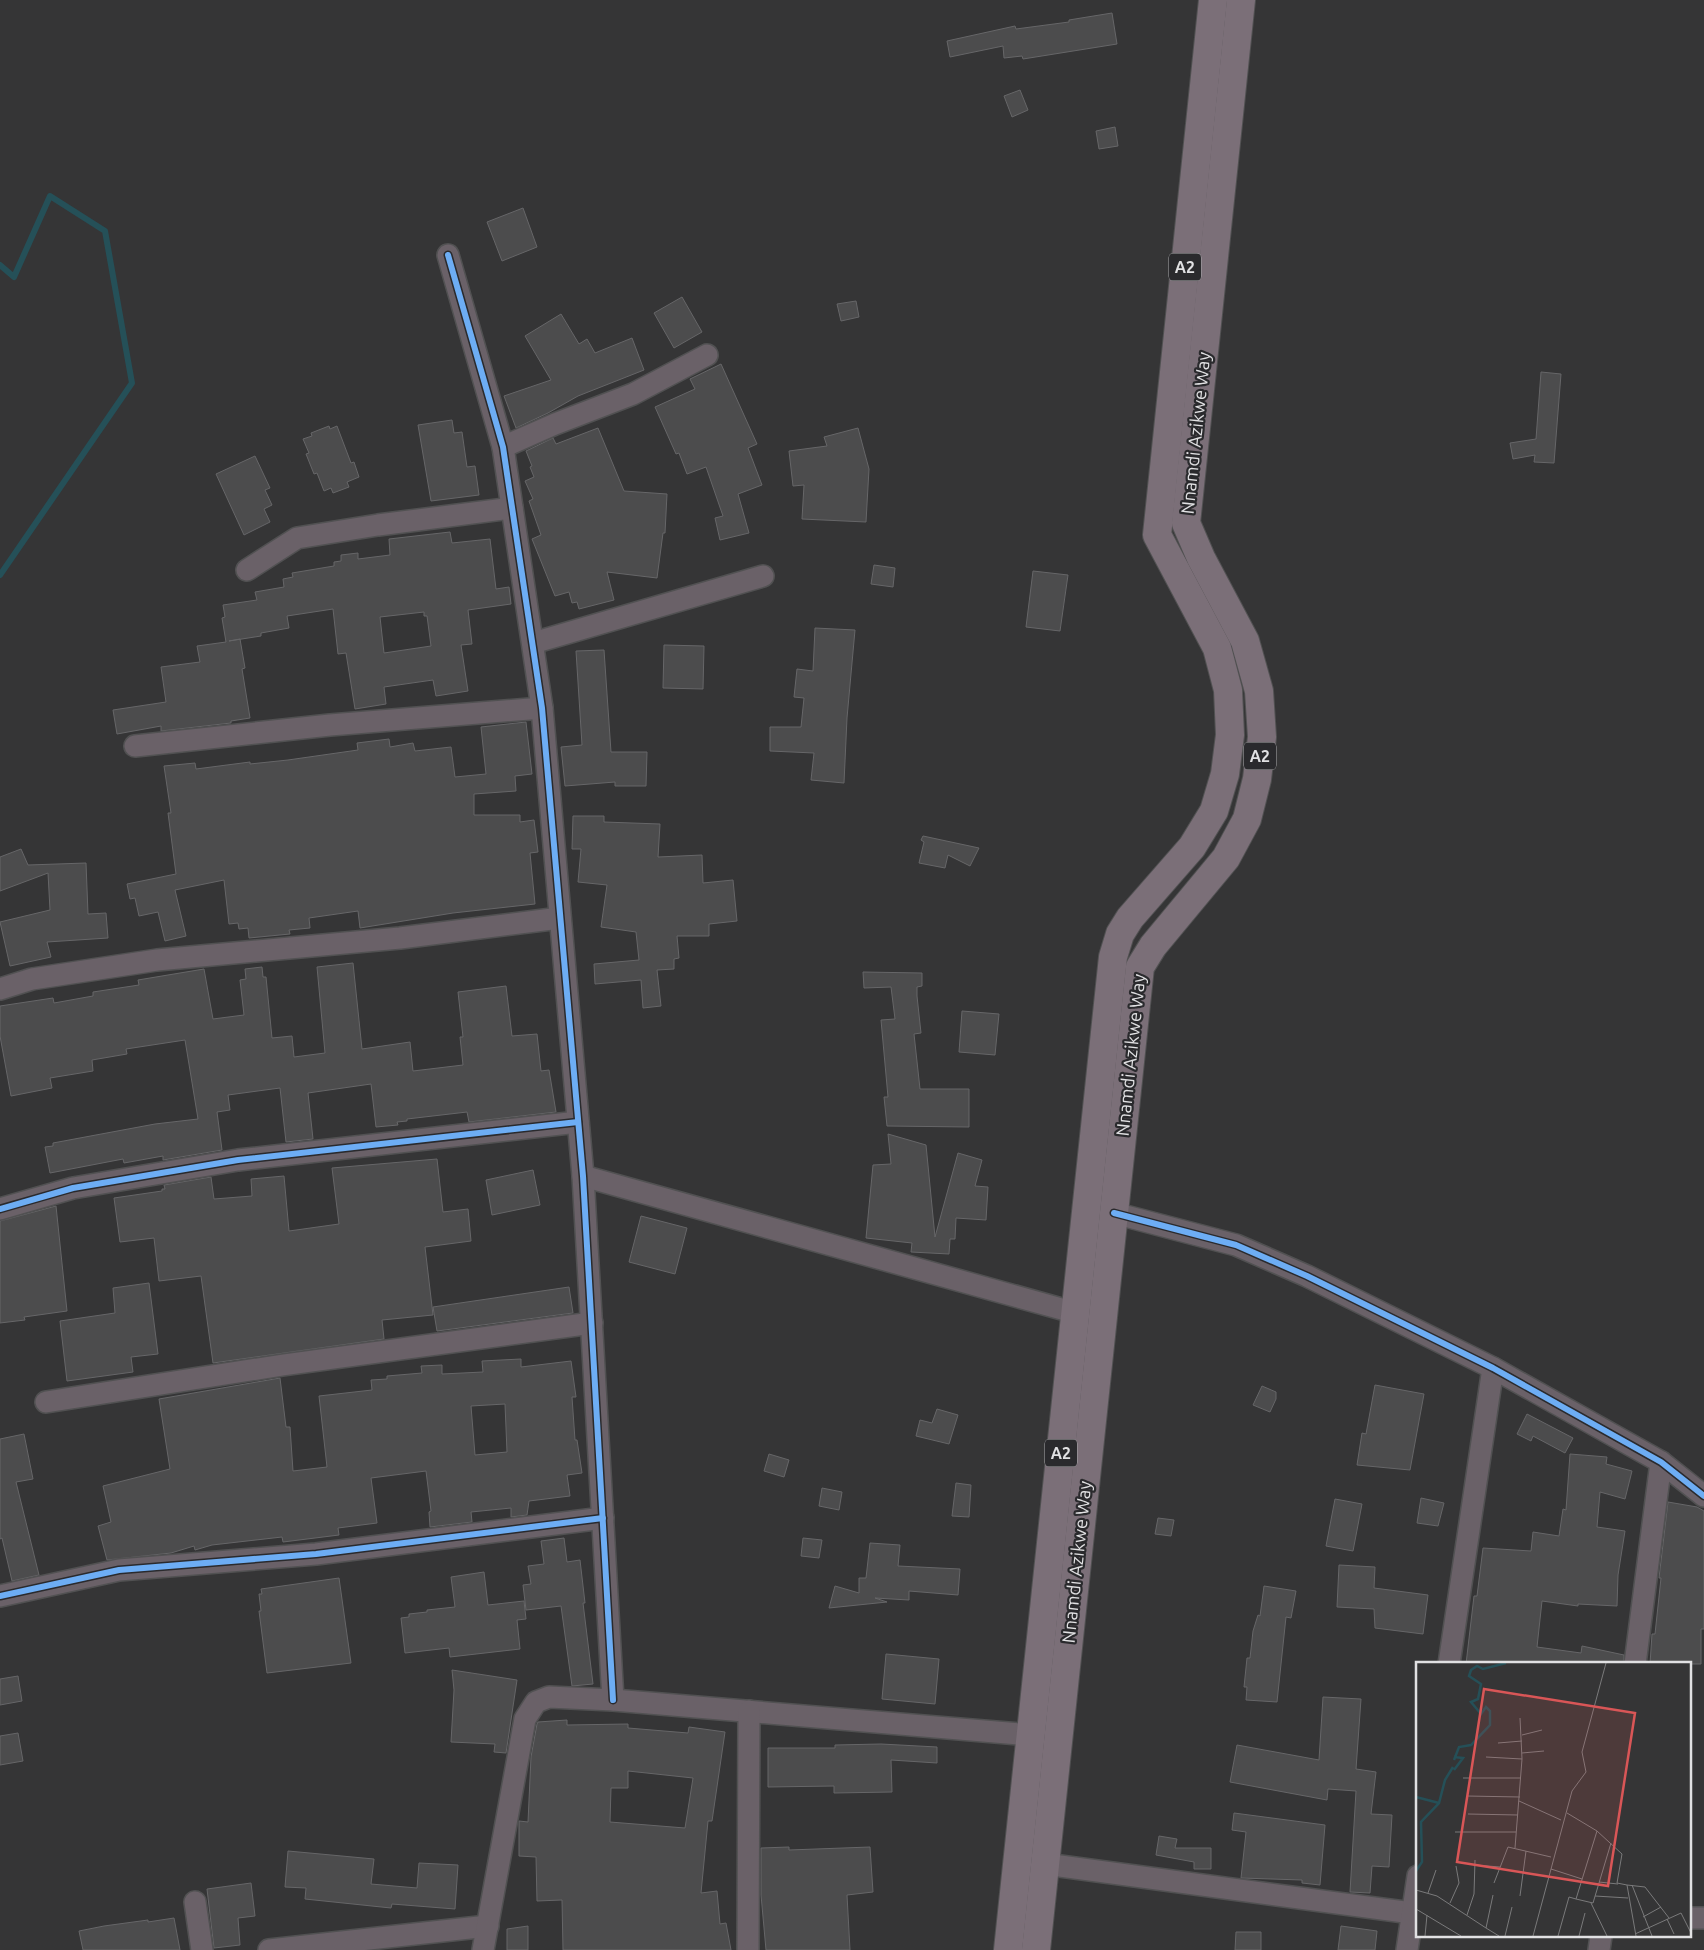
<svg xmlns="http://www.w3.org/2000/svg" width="1704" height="1950" viewBox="0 0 1704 1950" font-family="Ubuntu,sans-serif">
<rect width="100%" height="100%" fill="#353536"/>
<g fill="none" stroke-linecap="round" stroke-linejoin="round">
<polyline stroke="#255058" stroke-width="6" points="0,265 14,277 50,196 105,231 132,383 0,575"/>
</g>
<g fill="#4c4c4d" stroke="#666668" fill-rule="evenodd">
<polygon points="1112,13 1117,44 1023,59 1022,56 1004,58 1003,46 950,57 947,41 1015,26 1016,29 1069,22 1069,20"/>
<polygon points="1020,90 1028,110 1012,117 1004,96"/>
<polygon points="1115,127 1118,146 1099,149 1096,131"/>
<polygon points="523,208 537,247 502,261 487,222"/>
<polygon points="682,297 702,332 674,348 654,313"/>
<polygon points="856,301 859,317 841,321 837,304"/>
<polygon points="561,314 579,344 587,339 595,353 632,338 644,370 578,396 548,413 516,428 504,396 551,380 525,336"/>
<polygon points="721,364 757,444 748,448 762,485 738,494 749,533 720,540 715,518 723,516 706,467 687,474 679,453 676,454 655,407 695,389 690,379"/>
<polygon points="1541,372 1561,374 1554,463 1534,462 1535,455 1513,459 1510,443 1536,439"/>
<polygon points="452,420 454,433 462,432 467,467 475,466 479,495 431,501 418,425"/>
<polygon points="329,426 330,429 337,426 351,463 354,462 359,477 347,482 349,487 333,493 331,488 324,491 317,473 314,474 306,454 309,453 303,439 312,436 311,433"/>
<polygon points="598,428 624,491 667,494 665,533 663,533 657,578 607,572 614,600 579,609 577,602 572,603 569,592 555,596 532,539 541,535 529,501 533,499 525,481 534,477 530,467 532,466 526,451 553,438 556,444"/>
<polygon points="858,428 869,469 866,522 802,519 804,485 793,486 789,451 827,446 824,437"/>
<polygon points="255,456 270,488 265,490 272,505 264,509 270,522 244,535 216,474"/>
<path d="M 450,532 L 452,543 L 490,539 L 496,589 L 509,587 L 511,604 L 468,610 L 472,644 L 461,645 L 468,691 L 436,696 L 433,680 L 384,687 L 386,704 L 355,709 L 346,653 L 338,654 L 333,609 L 287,616 L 289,628 L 261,633 L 261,636 L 229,641 L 240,639 L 245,668 L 242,669 L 250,718 L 231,721 L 231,723 L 161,731 L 161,726 L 117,734 L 113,710 L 166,702 L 161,667 L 200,662 L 197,646 L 226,642 L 222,618 L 225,617 L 223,605 L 257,600 L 255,592 L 284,587 L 283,579 L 293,577 L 292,573 L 334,566 L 334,562 L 341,561 L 341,555 L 358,553 L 358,559 L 390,555 L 389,539 ZM 424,612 L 424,616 L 427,616 L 431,646 L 384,653 L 380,617 Z"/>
<polygon points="874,565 895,568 893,587 871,584"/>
<polygon points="1033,571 1068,575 1060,631 1026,627"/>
<polygon points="815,628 855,630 847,718 844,783 811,780 814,753 770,751 770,727 801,727 804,698 794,697 797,669 813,671"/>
<polygon points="664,645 704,646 703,689 663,688"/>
<polygon points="604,650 611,752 647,752 646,786 615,786 615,782 565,786 561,747 582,745 576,651"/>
<polygon points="526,722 532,774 515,776 516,791 474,794 474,815 520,815 520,822 534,820 538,852 530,853 535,904 453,913 360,928 358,911 309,918 310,928 289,930 290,934 249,938 248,928 239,929 238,923 229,924 224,880 175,890 186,936 165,941 158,912 139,916 135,898 130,899 127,884 176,874 168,813 171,813 164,766 195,763 196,769 250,762 250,764 288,760 358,750 357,743 389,739 390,747 413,743 415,751 451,747 455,777 486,774 481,727"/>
<polygon points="573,816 604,816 604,822 660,824 658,857 702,855 703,883 733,880 737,921 709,924 709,936 677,936 679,958 674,959 674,969 657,970 661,1006 643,1008 641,980 595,984 594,964 639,960 636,932 601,927 607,885 578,882 581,849 572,849"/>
<polygon points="923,836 979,848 970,866 948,855 945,868 919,863 924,842 921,840"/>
<polygon points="21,849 28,865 86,863 88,914 106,913 108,938 47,942 51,957 10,966 0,922 50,910 48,873 0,891 0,857"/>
<polygon points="353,963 362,1049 410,1042 413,1071 463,1065 460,1037 463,1037 458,992 506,986 512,1036 537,1034 541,1071 549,1070 556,1112 469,1122 467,1112 407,1119 407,1121 397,1122 398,1125 376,1127 371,1084 308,1093 313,1139 286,1142 280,1088 228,1095 230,1110 217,1112 222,1150 163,1160 163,1156 124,1163 123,1159 50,1173 45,1147 53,1146 53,1143 155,1124 198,1119 185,1040 126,1049 127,1054 92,1060 93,1071 50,1078 52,1088 11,1096 0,1036 0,1006 53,998 54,1003 93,996 93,992 139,985 138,980 204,969 213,1019 244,1015 240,980 246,979 245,969 262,967 263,977 266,977 272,1038 292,1036 294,1057 325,1053 317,967"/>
<polygon points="863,972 922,973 922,986 917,987 917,996 921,1033 914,1034 920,1089 969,1089 969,1127 887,1126 884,1097 888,1097 881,1020 895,1019 891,987 864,988"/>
<polygon points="962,1011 999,1014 995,1055 959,1052"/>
<polygon points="888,1134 926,1145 935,1237 958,1153 982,1160 975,1186 988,1187 986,1220 956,1218 955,1239 950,1239 949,1254 911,1252 912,1243 866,1238 873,1165 891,1164"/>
<polygon points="437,1159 443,1212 468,1209 471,1241 425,1247 433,1315 382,1320 384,1339 213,1363 201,1276 159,1281 154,1238 120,1242 114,1198 162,1191 162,1189 165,1189 164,1185 211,1177 214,1199 252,1196 251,1179 284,1176 289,1231 339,1224 332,1168"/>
<polygon points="533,1170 540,1205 492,1215 486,1180"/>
<polygon points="56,1206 67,1311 24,1317 25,1320 0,1323 0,1221"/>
<polygon points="641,1216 687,1228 675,1274 629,1262"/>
<polygon points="149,1283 158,1354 131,1357 133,1372 67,1381 60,1321 115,1313 113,1288"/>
<polygon points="569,1287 573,1313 437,1331 433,1307"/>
<path d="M 521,1359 L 521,1367 L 571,1361 L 576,1397 L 572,1397 L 575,1440 L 577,1440 L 582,1473 L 567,1475 L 570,1496 L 529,1501 L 527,1515 L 511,1517 L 511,1508 L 471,1512 L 472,1522 L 430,1527 L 429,1512 L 431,1511 L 426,1471 L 371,1478 L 377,1523 L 338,1528 L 339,1535 L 283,1542 L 282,1537 L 212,1545 L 195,1550 L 194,1546 L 171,1553 L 107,1560 L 98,1526 L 111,1522 L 103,1486 L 170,1469 L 159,1399 L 280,1378 L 286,1427 L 290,1427 L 293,1471 L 327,1467 L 319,1396 L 372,1390 L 371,1380 L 387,1379 L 387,1376 L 422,1373 L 421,1366 L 442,1365 L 442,1374 L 483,1372 L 482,1361 ZM 505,1404 L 507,1452 L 475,1455 L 471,1406 Z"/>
<polygon points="1375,1385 1424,1394 1410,1470 1357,1465 1362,1433 1366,1434"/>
<polygon points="1262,1386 1276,1392 1276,1399 1270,1412 1253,1405"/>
<polygon points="937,1409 958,1415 949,1444 916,1436 920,1420 932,1423"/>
<polygon points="1527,1414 1573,1438 1565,1453 1533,1436 1531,1441 1517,1434"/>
<polygon points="24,1434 33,1479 16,1482 39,1575 12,1581 2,1538 0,1539 0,1439"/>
<polygon points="769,1454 789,1460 784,1477 764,1471"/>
<polygon points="1570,1454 1607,1457 1606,1464 1632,1471 1625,1499 1600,1492 1597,1527 1625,1531 1618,1575 1617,1606 1578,1604 1578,1606 1542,1601 1537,1647 1581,1653 1582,1646 1624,1655 1623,1664 1466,1664 1474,1596 1477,1596 1483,1548 1531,1551 1533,1532 1559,1536 1563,1509 1566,1510"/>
<polygon points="956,1483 971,1485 969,1517 952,1516"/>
<polygon points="822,1488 842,1492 839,1510 819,1506"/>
<polygon points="1421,1498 1444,1503 1438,1526 1417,1523"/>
<polygon points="1335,1499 1362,1504 1353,1551 1326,1546"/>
<polygon points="1668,1502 1697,1507 1704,1511 1704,1629 1701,1629 1701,1664 1650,1664 1652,1634 1655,1634 1661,1578 1659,1578"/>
<polygon points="1158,1518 1174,1520 1171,1536 1155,1534"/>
<polygon points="564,1538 567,1562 580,1560 585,1603 583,1603 593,1684 572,1686 561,1606 526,1610 523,1585 531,1584 528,1566 544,1564 541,1541"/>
<polygon points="803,1538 822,1540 819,1558 801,1556"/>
<polygon points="870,1543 900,1545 898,1566 960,1569 958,1595 909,1591 909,1600 875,1598 887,1602 829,1608 835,1586 859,1593 859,1578 866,1578"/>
<polygon points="1339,1565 1375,1567 1374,1588 1428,1595 1423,1634 1375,1628 1374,1609 1337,1607"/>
<polygon points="484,1572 488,1605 524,1601 526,1619 517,1620 520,1649 450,1657 449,1648 405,1653 401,1618 409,1617 409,1614 427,1612 427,1610 455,1607 451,1577"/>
<polygon points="339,1578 351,1663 267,1673 259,1611 261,1611 259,1594 262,1594 261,1589"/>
<polygon points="1264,1586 1296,1591 1291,1618 1286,1617 1277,1702 1246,1700 1247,1687 1244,1687 1247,1658 1250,1658 1253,1631 1258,1615 1260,1616"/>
<polygon points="886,1654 939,1659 935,1704 882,1699"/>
<polygon points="452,1670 517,1680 506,1753 494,1752 495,1744 451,1742 454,1690"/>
<polygon points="18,1676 22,1701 0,1705 0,1679"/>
<polygon points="1323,1697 1361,1699 1356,1769 1376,1772 1371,1814 1392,1815 1389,1867 1372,1866 1370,1893 1350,1892 1356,1791 1328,1789 1327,1800 1230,1782 1237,1745 1319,1760"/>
<path d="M 567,1720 L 567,1725 L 628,1724 L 628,1728 L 688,1733 L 689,1727 L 725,1732 L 712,1821 L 708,1821 L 701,1893 L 717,1891 L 720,1924 L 726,1923 L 731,1950 L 563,1950 L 562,1900 L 537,1901 L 536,1857 L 519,1856 L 519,1821 L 528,1822 L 531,1757 L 537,1724 L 538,1722 ZM 628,1771 L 693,1778 L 685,1828 L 610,1822 L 611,1788 L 628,1788 Z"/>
<polygon points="18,1733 23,1761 0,1765 0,1736"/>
<polygon points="881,1744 937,1747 937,1763 891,1760 892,1792 834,1793 834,1786 768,1787 768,1748 835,1748 835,1745"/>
<polygon points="1234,1813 1325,1825 1320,1885 1302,1883 1302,1880 1241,1878 1246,1832 1232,1830"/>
<polygon points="1159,1836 1177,1839 1175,1848 1211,1848 1211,1869 1194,1869 1194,1862 1156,1855"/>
<polygon points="789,1847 789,1850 870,1847 873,1892 847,1895 850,1950 766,1950 761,1895 761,1848"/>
<polygon points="288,1851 374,1859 371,1884 417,1888 419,1863 458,1865 455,1909 392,1904 391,1908 305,1899 306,1888 285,1887"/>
<polygon points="251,1883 255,1916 238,1918 240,1945 214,1948 207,1889"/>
<polygon points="174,1918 180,1950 83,1950 79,1931 104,1926 148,1920 148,1922"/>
<polygon points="528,1926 528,1950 507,1950 507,1929"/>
<polygon points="1341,1926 1377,1931 1375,1950 1338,1950"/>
<polygon points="1236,1932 1261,1932 1261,1950 1235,1950"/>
</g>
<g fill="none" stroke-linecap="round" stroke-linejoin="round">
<defs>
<g id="street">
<polyline points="448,255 503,447 542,708 583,1176 613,1700"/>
<polyline points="503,447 555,424 633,394 707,355"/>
<polyline points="247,570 297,538 378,525 512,508"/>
<polyline points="533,643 763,576"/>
<polyline points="135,746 330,725 542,708"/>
<polyline points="0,989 32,979 157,960 400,938 560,918"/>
<polyline points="583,1176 1076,1313"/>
<polyline points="0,1209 73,1188 238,1160 578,1122"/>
<polyline points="1114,1213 1236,1245 1307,1276 1493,1368 1661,1462 1704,1496"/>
<polyline points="46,1402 283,1365 592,1323"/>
<polyline points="0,1596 119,1570 316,1554 603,1518"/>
<polyline points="1449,1664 1493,1368"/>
<polyline points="1635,1664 1661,1462"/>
<polyline points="1045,1864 1412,1913"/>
<polyline points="195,1902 202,1950"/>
<polyline points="1690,1918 1704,1918"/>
<polyline points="269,1950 488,1926"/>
<polyline points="483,1950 525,1719 536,1702 549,1697 613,1700 1031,1735"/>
<polyline points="748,1950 749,1711"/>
<polyline points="1407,1950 1418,1876"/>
<polyline points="1599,1950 1601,1936"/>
</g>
<g id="highway">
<polyline points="1008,1950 1113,957 1120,934 1130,918 1192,847 1214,811 1225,774 1230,735 1228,690 1217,648 1157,535 1213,0"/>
<polyline points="1036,1950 1140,967 1153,946 1226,858 1247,819 1257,779 1262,737 1259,691 1245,641 1201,558 1186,523 1241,0"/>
</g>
</defs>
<use href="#street" stroke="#515152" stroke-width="24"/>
<use href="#highway" stroke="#515152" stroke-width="30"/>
<use href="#street" stroke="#6a6168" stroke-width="21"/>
<use href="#highway" stroke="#7b6f78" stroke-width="28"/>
<defs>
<g id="cycleway">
<polyline points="448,255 503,447 542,708 583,1176 613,1700"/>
<polyline points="0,1209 73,1188 238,1160 578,1122"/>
<polyline points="1114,1213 1236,1245 1307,1276 1493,1368 1661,1462 1704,1496"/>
<polyline points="0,1596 119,1570 316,1554 603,1518"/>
</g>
</defs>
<use href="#cycleway" stroke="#2a2a2d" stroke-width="9"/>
<use href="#cycleway" stroke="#6dadf4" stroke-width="6"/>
</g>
<g text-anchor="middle" stroke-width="4.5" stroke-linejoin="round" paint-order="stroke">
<g fill="#2a2a2d" stroke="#aaaaac" stroke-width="1">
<rect x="1169" y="253.5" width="32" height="27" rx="4"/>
<rect x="1244" y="742.5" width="32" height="27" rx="4"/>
<rect x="1045" y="1439.5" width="32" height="27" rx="4"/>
</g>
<g font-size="16" font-weight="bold" fill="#e1e1e3">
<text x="1185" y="273">A2</text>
<text x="1260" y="762">A2</text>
<text x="1061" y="1459">A2</text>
</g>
<g font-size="18" fill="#e1e1e3" stroke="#2a2a2d">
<text transform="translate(1196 433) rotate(-84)" y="6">Nnamdi Azikwe Way</text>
<text transform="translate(1131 1055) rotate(-84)" y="6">Nnamdi Azikwe Way</text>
<text transform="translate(1077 1562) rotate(-84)" y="6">Nnamdi Azikwe Way</text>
</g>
</g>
<g transform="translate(1416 1662)">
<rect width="275" height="275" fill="#353536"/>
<path fill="none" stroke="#255058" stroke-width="2.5" d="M 38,98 L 43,85 L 55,83 L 74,63 L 74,49 L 70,45 L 65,52 L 55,40 L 62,37 L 65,22 L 53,14 L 55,8 L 61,4 L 67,7 L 90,1M 38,108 L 47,96 L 38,95M 0,135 L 23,141M 0,209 L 6,200 L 5,160 L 23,141 L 29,118 L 37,105"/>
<path fill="none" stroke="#7a7a7b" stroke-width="1" d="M 106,73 L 126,68M 82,81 L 106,79M 106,91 L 128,89M 70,95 L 106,97M 47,116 L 105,116M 51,134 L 104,135M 103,139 L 145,158M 151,151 L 181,169 L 206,192 L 201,221 L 211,223 L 220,274M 52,152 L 102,153M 181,169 L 160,237 L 177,241 L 195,181M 39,170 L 100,170M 99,186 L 106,97 L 104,56M 59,203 L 84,205M 135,207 L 166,217M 183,220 L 202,222M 78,221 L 92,185 L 135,195M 211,223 L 229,225 L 253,256M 216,223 L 236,274M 0,228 L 21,234 L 70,266M 12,231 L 20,208M 77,233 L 70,266 L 83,274M 104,234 L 110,189M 179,234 L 212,236M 34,241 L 43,221 L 40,204M 175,241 L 191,274M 0,247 L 45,274M 51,253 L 58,232 L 59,198M 227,255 L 245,245M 251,257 L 258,272M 219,272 L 265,251 L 275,271M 9,274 L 11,253M 89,274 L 96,245M 117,274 L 156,129 L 170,110 L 166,90 L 190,1M 142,274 L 153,235 L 160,237M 163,274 L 169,251"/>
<path fill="#d95657" fill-opacity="0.15" stroke="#d95657" stroke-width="2.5" d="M 68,27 L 219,51 L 192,224 L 41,200 Z"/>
<rect width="275" height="275" fill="none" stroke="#e1e1e3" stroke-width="2.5"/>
</g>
</svg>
